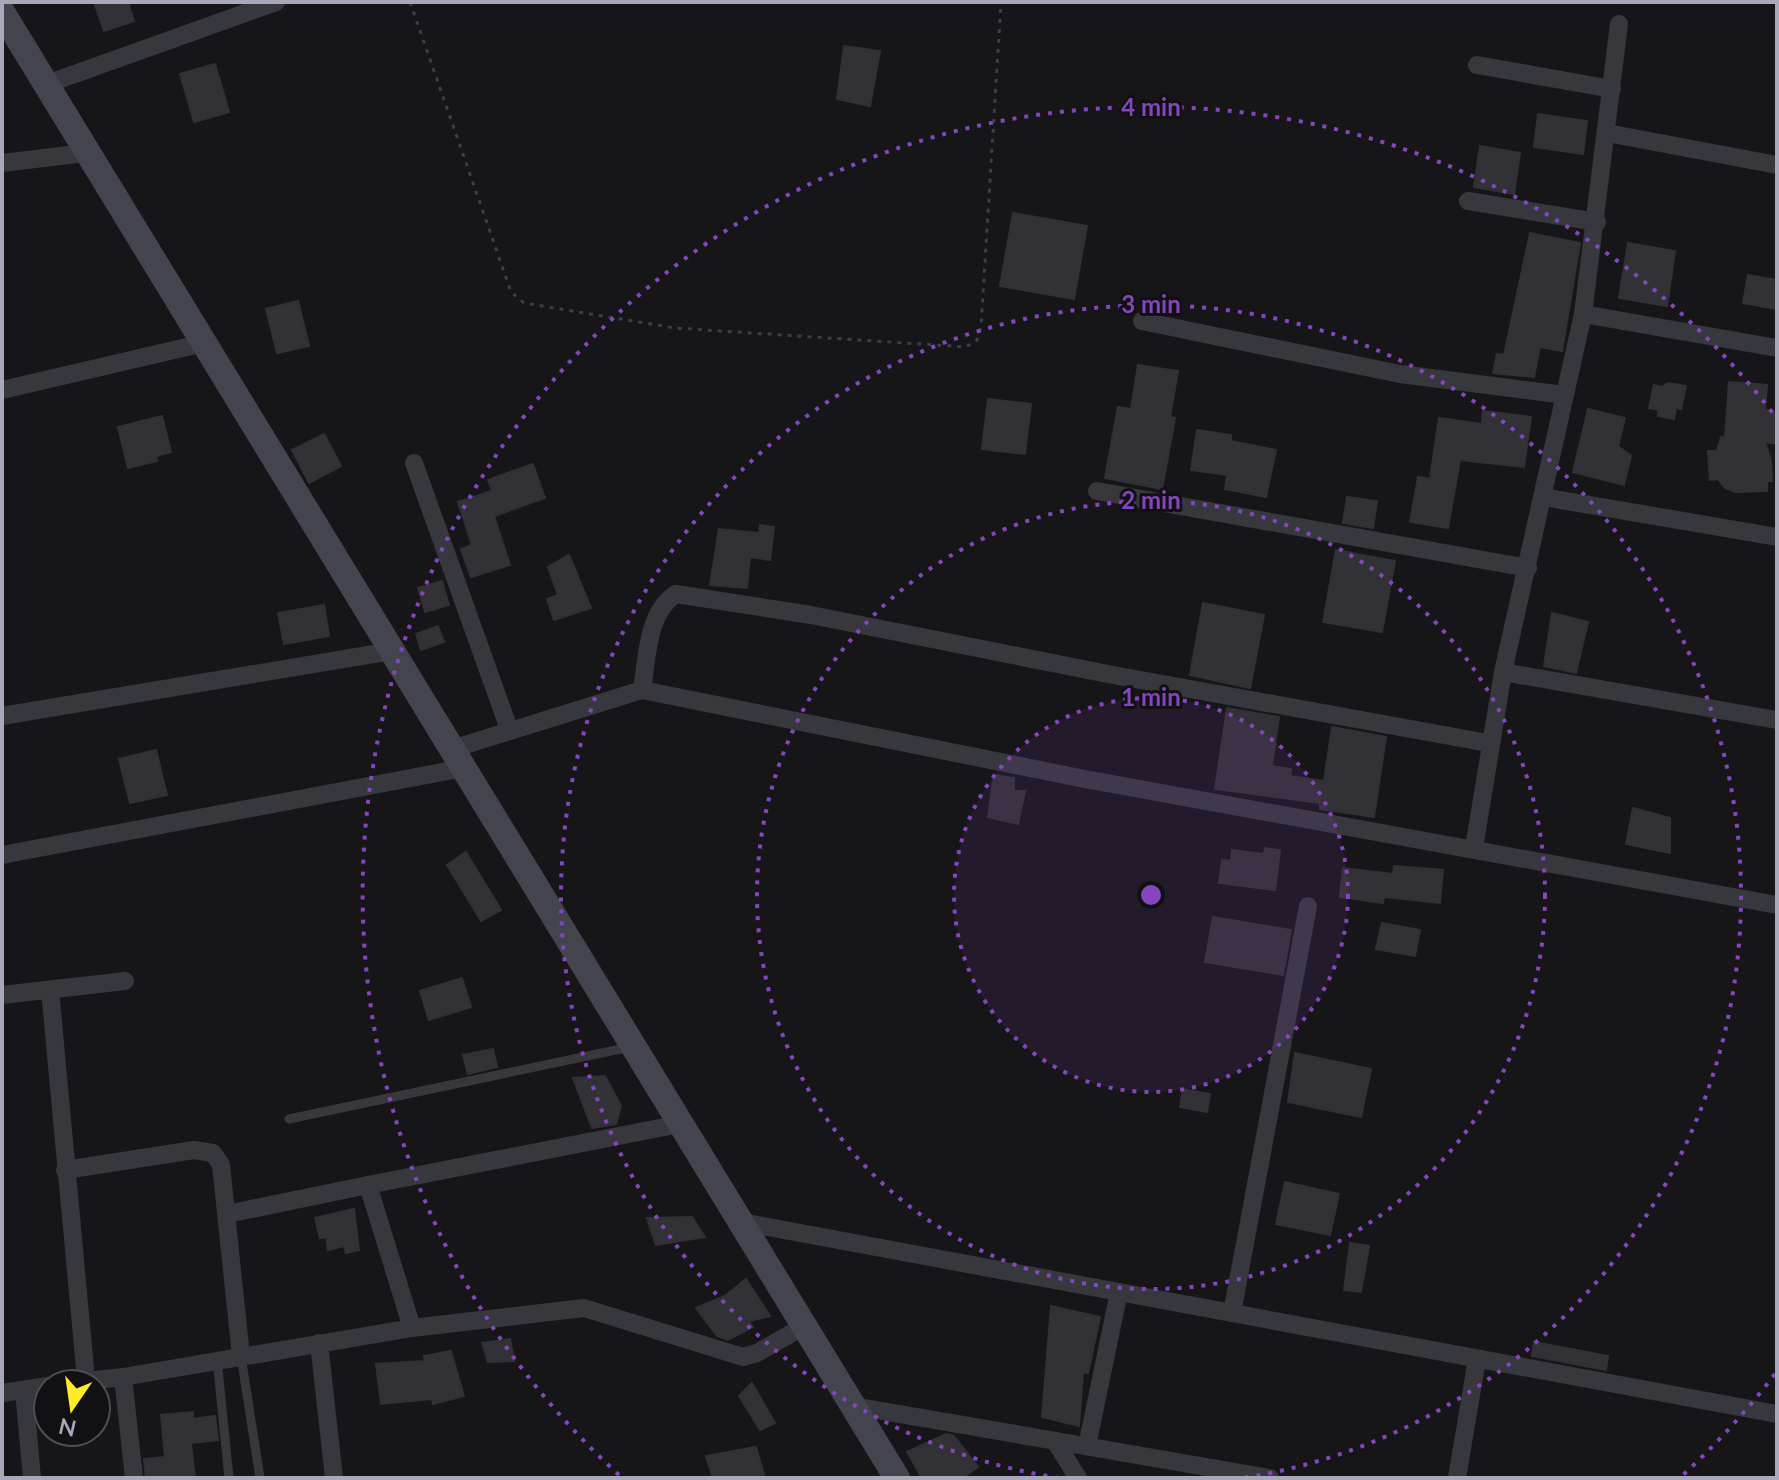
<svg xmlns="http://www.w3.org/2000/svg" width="1779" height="1480" viewBox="0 0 1779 1480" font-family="Lato,sans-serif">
<rect width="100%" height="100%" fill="#161618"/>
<g fill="#323135" stroke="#313034" stroke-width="2">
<polygon points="94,2 128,2 134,21 104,31"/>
<polygon points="844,46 880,51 870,106 837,99"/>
<polygon points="215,64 229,112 194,122 180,74"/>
<polygon points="1538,114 1587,121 1583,154 1534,147"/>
<polygon points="1480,146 1520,153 1514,194 1474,187"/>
<polygon points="1013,213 1087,226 1074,299 1000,286"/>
<polygon points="1530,233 1580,243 1562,351 1540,347 1534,377 1493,373 1497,354 1504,355"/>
<polygon points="1628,243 1675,251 1667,306 1619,298"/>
<polygon points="1748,275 1777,280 1777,309 1743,303"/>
<polygon points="298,301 309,346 277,353 266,309"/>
<polygon points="1138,365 1178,371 1170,417 1175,418 1162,489 1105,478 1118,407 1131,409"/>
<polygon points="1729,382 1767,385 1765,410 1777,412 1777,444 1765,442 1771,461 1772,481 1767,481 1767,491 1736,492 1725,488 1718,479 1710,480 1708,451 1717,451 1721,437 1725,438"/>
<polygon points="1668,383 1686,386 1681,409 1676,408 1674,419 1658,416 1659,410 1649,408 1654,385 1662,387"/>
<polygon points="988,399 1031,404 1025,454 982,449"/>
<polygon points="1588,409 1625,418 1618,446 1631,456 1624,485 1573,472"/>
<polygon points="1483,411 1531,417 1524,467 1460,460 1448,528 1410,522 1418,477 1430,479 1439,418 1482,424"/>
<polygon points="162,416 171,452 156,456 157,461 128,468 118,427"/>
<polygon points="1197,430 1231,435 1231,441 1276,450 1266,497 1225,489 1227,475 1191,470"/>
<polygon points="324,434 341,466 309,483 292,450"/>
<polygon points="533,464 545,498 494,516 510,565 471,577 461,549 472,545 458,502 492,491 488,480"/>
<polygon points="1347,497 1377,501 1373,528 1343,523"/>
<polygon points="760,525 774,527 770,560 750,557 747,588 710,585 719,529 759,533"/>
<polygon points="1336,550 1395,561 1382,632 1323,622"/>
<polygon points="569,555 591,608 554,620 547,599 558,595 548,567"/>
<polygon points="442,581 449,605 425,612 418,588"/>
<polygon points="1203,603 1264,615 1250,688 1190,675"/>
<polygon points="324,605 329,636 284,644 278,613"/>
<polygon points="1552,613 1588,622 1576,673 1544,666"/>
<polygon points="438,626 444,642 421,650 416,634"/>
<polygon points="1227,708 1279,717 1272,766 1291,769 1290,776 1324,781 1332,727 1386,737 1374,817 1320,809 1320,803 1215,789"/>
<polygon points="156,750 167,795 130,803 119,759"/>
<polygon points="994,775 1014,778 1014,791 1025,791 1018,824 988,817"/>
<polygon points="1633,808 1670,818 1670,853 1626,844"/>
<polygon points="1265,848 1280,850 1275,890 1219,883 1222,860 1231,861 1232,850 1264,854"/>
<polygon points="466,852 501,910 481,921 447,865"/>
<polygon points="1394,866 1443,870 1440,903 1384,897 1383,903 1340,897 1343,868 1393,874"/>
<polygon points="1213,917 1291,930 1283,975 1205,962"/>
<polygon points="1382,923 1420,930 1415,956 1376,949"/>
<polygon points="462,978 471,1007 429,1020 420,991"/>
<polygon points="493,1049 497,1067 468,1074 463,1055"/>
<polygon points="1295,1053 1371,1069 1361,1117 1288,1102"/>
<polygon points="605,1076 621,1106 616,1124 592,1128 573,1078"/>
<polygon points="1183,1089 1210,1094 1207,1112 1180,1107"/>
<polygon points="1285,1182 1339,1194 1330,1235 1276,1224"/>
<polygon points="354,1209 359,1250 346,1253 344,1246 328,1250 326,1237 320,1238 315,1218"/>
<polygon points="692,1217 705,1237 656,1245 647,1218"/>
<polygon points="1350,1243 1369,1246 1361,1292 1344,1290"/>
<polygon points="746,1279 770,1316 749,1321 753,1327 728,1340 717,1336 696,1308 725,1296"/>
<polygon points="1051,1306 1100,1317 1088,1373 1083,1372 1079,1426 1042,1417"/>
<polygon points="510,1339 514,1361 488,1362 482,1343"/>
<polygon points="1534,1342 1608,1356 1606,1370 1532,1356"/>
<polygon points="451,1351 464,1396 433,1404 432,1399 381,1404 376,1364 425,1361 424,1356"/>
<polygon points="752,1383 775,1423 760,1430 739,1396"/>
<polygon points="193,1412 193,1419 215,1416 218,1440 191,1443 195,1478 146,1478 144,1459 165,1457 161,1415"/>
<polygon points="946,1434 954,1436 978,1467 962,1478 922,1478 907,1452"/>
<polygon points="756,1447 765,1478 713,1478 706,1456"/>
</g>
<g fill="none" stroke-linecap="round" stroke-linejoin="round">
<polyline stroke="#3c3d45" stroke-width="3" stroke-dasharray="4 6" stroke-linecap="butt" points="410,2 511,292 524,303 675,328 966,347 977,340 981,327 1001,2"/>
<g stroke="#37373e" stroke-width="9">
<polyline points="289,1119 630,1047"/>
<polyline points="241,1356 260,1478"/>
<polyline points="217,1359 229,1478"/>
</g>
<g stroke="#37373e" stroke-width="18">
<polyline points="1477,65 1612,89"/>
<polyline points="44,85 276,2"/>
<polyline points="1607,133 1777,165"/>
<polyline points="2,163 85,153"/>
<polyline points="1468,201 1597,222"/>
<polyline points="1583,314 1777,348"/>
<polyline points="1142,321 1400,374 1565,395"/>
<polyline points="2,390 204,343"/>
<polyline points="414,463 509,729"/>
<polyline points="1097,491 1528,568"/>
<polyline points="1543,497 1777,537"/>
<polyline points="1503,672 1777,720"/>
<polyline points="642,690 1085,779 1777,905"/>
<polyline points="2,716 392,651"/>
<path d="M 452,749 L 642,690 C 647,659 647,612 676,594 L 811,615 L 1113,675 L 1488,743"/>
<polyline points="1474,848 1503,672 1583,314 1619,24"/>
<polyline points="2,855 464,768"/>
<polyline points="50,990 86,1379"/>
<polyline points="2,995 125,981"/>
<polyline points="65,1170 194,1150 213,1153 221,1165 241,1356"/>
<polyline points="368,1185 680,1124"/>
<polyline points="227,1214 368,1185 412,1328"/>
<polyline points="741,1222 1777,1414"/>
<polyline points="1232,1313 1308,906"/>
<polyline points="319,1343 334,1478"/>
<polyline points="123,1377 134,1478"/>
<polyline points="60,1384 123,1377 412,1328 584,1308 743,1357 757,1353 804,1326"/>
<polyline points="24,1391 32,1478"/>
<polyline points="2,1393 48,1386"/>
<polyline points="853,1406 1270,1478"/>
<polyline points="1055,1441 1078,1478"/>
<polyline points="1087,1446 1119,1292"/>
<polyline points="1457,1478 1477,1359"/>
</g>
<polyline stroke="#44444e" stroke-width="26" points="2,12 897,1478"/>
</g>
<circle cx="1151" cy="895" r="197" fill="#8445be" fill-opacity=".12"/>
<g fill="none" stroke="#8445be" stroke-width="4" stroke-dasharray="4 8">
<circle cx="1151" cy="895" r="197"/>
<circle cx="1151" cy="895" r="394"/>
<path d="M1059 1478A590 590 0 1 1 1243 1478"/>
<path d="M1775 1374A787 787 0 0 1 1683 1475M619 1475A787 787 0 1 1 1775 416"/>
</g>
<circle cx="1151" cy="895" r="12" fill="#8445be" stroke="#111113" stroke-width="4"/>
<g font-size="24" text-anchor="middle" font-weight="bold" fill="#8445be" stroke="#111113" stroke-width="6" stroke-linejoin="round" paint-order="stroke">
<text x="1151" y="116">4 min</text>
<text x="1151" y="313">3 min</text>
<text x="1151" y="509">2 min</text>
<text x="1151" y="706">1 min</text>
</g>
<rect width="1779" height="1480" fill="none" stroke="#a7a8ba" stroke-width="8"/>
<g transform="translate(72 1408) rotate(193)"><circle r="38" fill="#111113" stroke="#4d4d56" stroke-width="2"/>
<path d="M0-6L14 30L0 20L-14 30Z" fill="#ffec27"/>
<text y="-12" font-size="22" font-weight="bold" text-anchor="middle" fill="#a7a8ba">N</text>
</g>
</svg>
